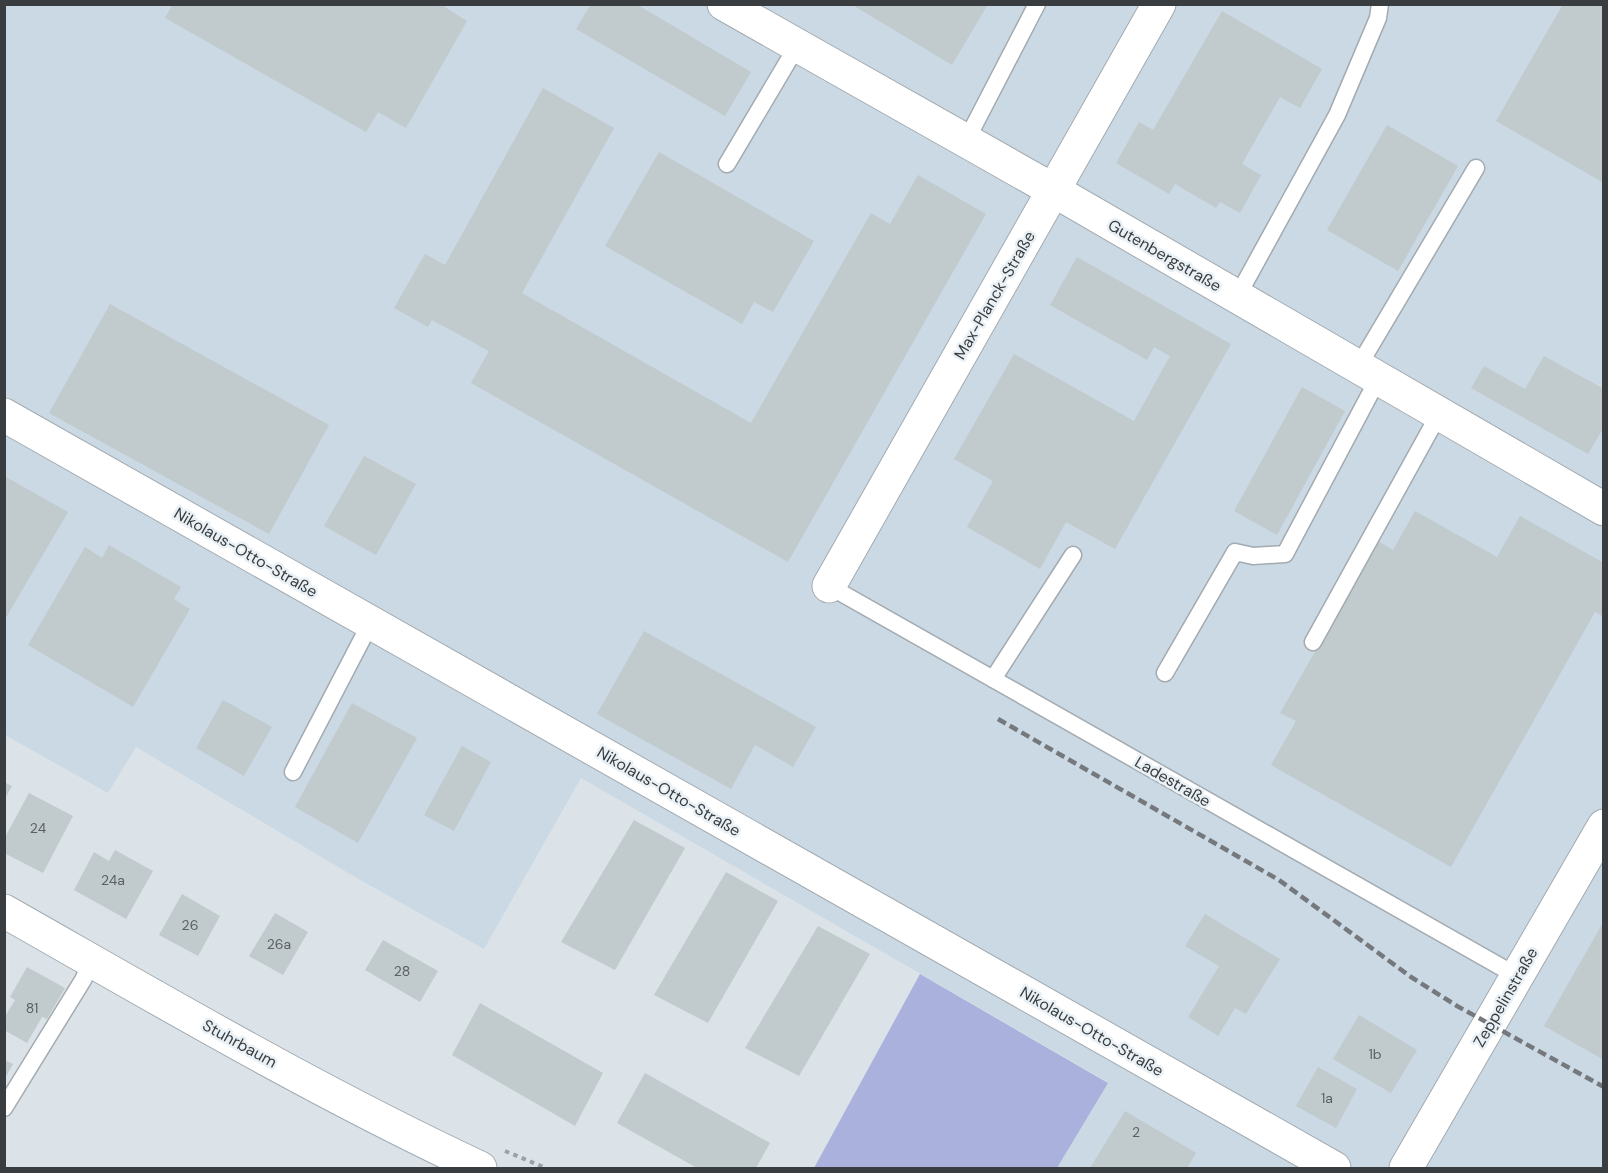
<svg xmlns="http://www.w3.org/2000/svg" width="1608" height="1173" viewBox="0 0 1608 1173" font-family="'DM Sans',sans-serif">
<rect width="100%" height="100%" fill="#dbe3e9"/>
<polygon fill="#cad9e4" points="5,5 1603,5 1603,1168 1057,1168 1108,1082 581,778 484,949 360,880 136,747 108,793 5,735"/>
<polygon fill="#a9b1dc" points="920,974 1108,1083 1057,1168 814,1168"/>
<g fill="#c1cacd">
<polygon points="173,4 440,4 467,21 406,128 378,112 366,132 165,18"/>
<polygon points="591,4 636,4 751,72 725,116 576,29"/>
<polygon points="851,4 988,4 952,65"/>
<polygon points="1563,4 1604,4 1604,183 1496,121"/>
<polygon points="1222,11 1322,69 1300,108 1280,97 1242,164 1261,175 1240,213 1220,202 1216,208 1175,184 1169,194 1116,163 1139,122 1153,130"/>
<polygon points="543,88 614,128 522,293 751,423 871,213 890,224 918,175 986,214 788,562 471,383 489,351 432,320 428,327 394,308 425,254 445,265"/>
<polygon points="1387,125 1458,166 1398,271 1327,230"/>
<polygon points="659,152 814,241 773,312 754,302 742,324 605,246"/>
<polygon points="1077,257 1231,344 1115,549 1066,522 1040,569 967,527 993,481 954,459 1014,354 1134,421 1170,356 1154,347 1147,360 1050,305"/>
<polygon points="110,304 329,425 269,534 49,413"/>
<polygon points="1544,356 1604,389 1604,427 1588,454 1471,388 1484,366 1525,389"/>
<polygon points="1302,387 1345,411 1277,535 1234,511"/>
<polygon points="364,456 416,484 376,555 324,526"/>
<polygon points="4,476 68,512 4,621"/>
<polygon points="1415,511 1497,557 1520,516 1604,563 1604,617 1595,612 1451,867 1271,765 1296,721 1280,713 1378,541 1393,550"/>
<polygon points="109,545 181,587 174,599 190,609 133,707 28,645 85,547 102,558"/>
<polygon points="644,631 816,727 793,767 755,745 731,789 597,714"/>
<polygon points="223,700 272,727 244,776 196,748"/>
<polygon points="352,703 417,738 358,843 295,807"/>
<polygon points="462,746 491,762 454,831 424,815"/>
<polygon points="4,782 12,786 4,800"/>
<polygon points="29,793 73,816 43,873 4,853 4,839"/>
<polygon points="634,820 685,848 615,970 561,942"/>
<polygon points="115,850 153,871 126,919 74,890 94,852 109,861"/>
<polygon points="726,872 778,901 708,1023 654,995"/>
<polygon points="182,894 220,916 198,956 159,935"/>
<polygon points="275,913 308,932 283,975 249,956"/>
<polygon points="1205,914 1280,959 1246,1014 1235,1008 1218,1036 1188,1017 1219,966 1185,946"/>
<polygon points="1604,921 1604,1060 1544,1026"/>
<polygon points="818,926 870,954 799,1076 745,1048"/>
<polygon points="383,940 438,971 420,1002 365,970"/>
<polygon points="27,967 65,988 47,1019 42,1017 27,1043 4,1030 4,1018 15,1000 10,997"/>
<polygon points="480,1003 603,1073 575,1126 452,1055"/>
<polygon points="1359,1015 1417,1050 1391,1093 1333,1059"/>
<polygon points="4,1060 13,1064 4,1080"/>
<polygon points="1318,1067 1357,1089 1336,1128 1296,1106"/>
<polygon points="645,1073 770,1143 756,1168 697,1168 617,1123"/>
<polygon points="1125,1111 1196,1153 1187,1168 1090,1168"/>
</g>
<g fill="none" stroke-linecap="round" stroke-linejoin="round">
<defs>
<g id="lane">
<polyline points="966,141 1037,4"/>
<polyline points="727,164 797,46"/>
<polyline points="1237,297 1337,115 1378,18 1380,4"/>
<polyline points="1358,367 1476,168"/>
<polyline points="829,586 1517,976"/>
<polyline points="1313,642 1439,414"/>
<polyline points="1165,673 1235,552 1253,556 1285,554 1378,379"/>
<polyline points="993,679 1073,555"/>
<polyline points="293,772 371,622"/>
<polyline points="4,1108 83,980 92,961"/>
</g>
<g id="street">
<polyline points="724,4 1053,190 1604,509"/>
<polyline points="4,415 1334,1168"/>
<polyline points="829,586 1159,4"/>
<polyline points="1406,1168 1604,826"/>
</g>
<path id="secondary" d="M 4,911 C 161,1000 317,1092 480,1168"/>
</defs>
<use href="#lane" stroke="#a3abb0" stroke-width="19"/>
<use href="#street" stroke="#a3abb0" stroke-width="35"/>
<use href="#secondary" stroke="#a3abb0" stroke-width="35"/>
<polyline stroke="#9ba1a5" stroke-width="4" stroke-dasharray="4.5 4.5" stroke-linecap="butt" points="505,1151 546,1168"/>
<use href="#lane" stroke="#fff" stroke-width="16"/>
<use href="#street" stroke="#fff" stroke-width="33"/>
<use href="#secondary" stroke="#fff" stroke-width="33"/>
<polyline stroke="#75797d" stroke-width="4.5" stroke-dasharray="9 4.5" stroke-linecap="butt" points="998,719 1279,880 1411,977 1457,1006 1604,1087"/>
</g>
<g text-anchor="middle" stroke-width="5" stroke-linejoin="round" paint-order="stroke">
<g font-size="14" fill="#5c6062">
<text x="38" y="833">24</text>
<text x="113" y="885">24a</text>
<text x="190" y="930">26</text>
<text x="279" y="949">26a</text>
<text x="402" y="976">28</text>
<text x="32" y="1013">81</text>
<text x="1375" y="1059">1b</text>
<text x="1327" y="1103">1a</text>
<text x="1136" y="1137">2</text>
</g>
<g font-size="16" fill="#3a3d3f" stroke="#e9f1f6">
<text transform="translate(1165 255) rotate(30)" y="6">Gutenbergstraße</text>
<text transform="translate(994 295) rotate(-60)" y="6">Max-Planck-Straße</text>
<text transform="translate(246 552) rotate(30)" y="6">Nikolaus-Otto-Straße</text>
<text transform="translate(1173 781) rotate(30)" y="6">Ladestraße</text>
<text transform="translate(669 791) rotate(30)" y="6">Nikolaus-Otto-Straße</text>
<text transform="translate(1505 997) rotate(-60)" y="6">Zeppelinstraße</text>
<text transform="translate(1092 1031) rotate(30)" y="6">Nikolaus-Otto-Straße</text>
<text transform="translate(240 1043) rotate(29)" y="6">Stuhrbaum</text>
</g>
</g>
<rect width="1608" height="1173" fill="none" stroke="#3a3d3f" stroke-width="12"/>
</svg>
